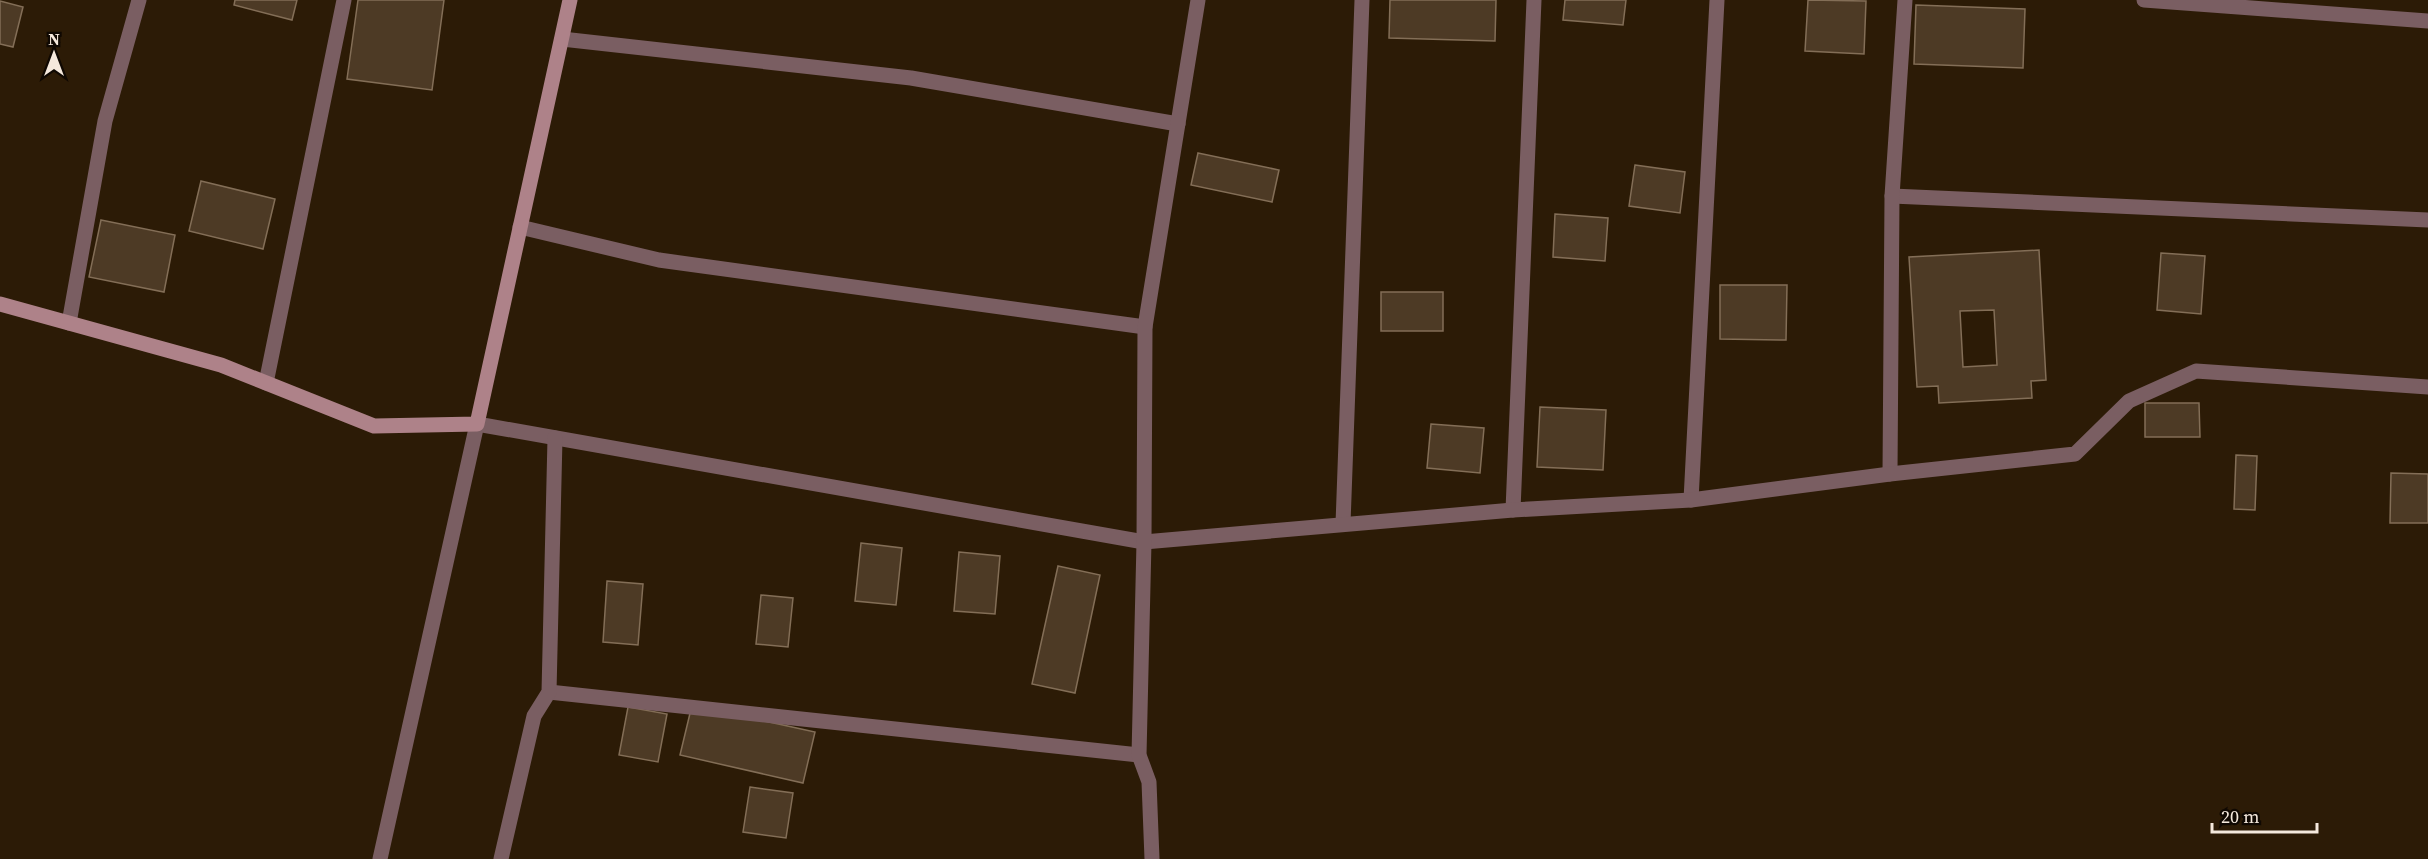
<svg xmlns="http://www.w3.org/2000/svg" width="2428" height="859" viewBox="0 0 2428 859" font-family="'Source Serif 4',serif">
<rect width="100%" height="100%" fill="#2c1b06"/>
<g fill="#4d3a25" stroke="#836e57" stroke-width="1.5" fill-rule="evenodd">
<polygon points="235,0 297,0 292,20 234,5"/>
<polygon points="358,0 444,0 432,90 347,79"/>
<polygon points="1390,0 1496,0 1495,41 1389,38"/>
<polygon points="1565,0 1626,0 1623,25 1563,20"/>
<polygon points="1808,0 1866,1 1864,54 1805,51"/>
<polygon points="0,1 23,7 13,47 0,44"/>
<polygon points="1916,5 2025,9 2023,68 1914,64"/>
<polygon points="1198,153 1279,170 1272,202 1191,185"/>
<polygon points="1635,165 1685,172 1680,213 1629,206"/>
<polygon points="201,181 275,199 263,249 189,231"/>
<polygon points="1555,214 1608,218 1605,261 1553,257"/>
<polygon points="101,220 175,235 164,292 89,277"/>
<path d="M 2039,250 L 2046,380 L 2031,381 L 2032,398 L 1939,403 L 1938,386 L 1917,387 L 1909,257 ZM 1994,310 L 1997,365 L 1963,367 L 1960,311 Z"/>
<polygon points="2161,253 2205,256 2201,314 2157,310"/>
<polygon points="1720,285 1787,285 1786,340 1720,339"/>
<rect x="1381" y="292" width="62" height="39"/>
<polygon points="2145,403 2199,403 2200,437 2145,437"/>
<polygon points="1540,407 1606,410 1603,470 1537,467"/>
<polygon points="1431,424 1484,428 1480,473 1427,468"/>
<polygon points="2236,455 2257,456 2255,510 2234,509"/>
<polygon points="2391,473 2428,474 2428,523 2390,523"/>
<polygon points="861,543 902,548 896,605 855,601"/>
<polygon points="959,552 1000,556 995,614 954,611"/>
<polygon points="1058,566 1100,575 1075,693 1032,684"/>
<polygon points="607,581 643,584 638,645 603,642"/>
<polygon points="761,595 793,598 788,647 756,644"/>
<polygon points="692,705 815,732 803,783 680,755"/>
<polygon points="628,707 667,714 658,762 619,755"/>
<polygon points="750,787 793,793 786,838 743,832"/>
</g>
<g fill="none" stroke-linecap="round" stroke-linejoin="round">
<g stroke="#7a5e62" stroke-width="15">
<polyline points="2144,0 2428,21"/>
<polyline points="562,39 911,78 1178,124"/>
<polyline points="1892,196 2428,220"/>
<polyline points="520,227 659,260 1145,327"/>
<polyline points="69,323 105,121 139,0"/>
<polyline points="266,383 344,0"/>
<polyline points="1890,474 1892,196 1905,0"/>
<polyline points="1691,500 1717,0"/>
<polyline points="1513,510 1534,0"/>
<polyline points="1343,524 1362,0"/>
<polyline points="549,692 1139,755"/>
<polyline points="380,859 477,424 1144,542 1513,510 1691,500 1890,474 2075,454 2129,401 2196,371 2428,387"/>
<polyline points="501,859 534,716 549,692 555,438"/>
<polyline points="1152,859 1149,782 1139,755 1144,542 1145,327 1198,0"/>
</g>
<polyline stroke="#ae8289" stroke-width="15" points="0,304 221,365 374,426 477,424 570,0"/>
</g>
<g transform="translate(54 54)" stroke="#0f0802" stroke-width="4.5" paint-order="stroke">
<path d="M0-4.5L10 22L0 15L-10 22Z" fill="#f5e9dd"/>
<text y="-9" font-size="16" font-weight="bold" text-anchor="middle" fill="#f5e9dd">N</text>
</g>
<path d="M2212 823v9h105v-9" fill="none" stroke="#f5e9dd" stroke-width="3"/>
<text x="2221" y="823" font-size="18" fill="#f5e9dd" stroke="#0f0802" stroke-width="4.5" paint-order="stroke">20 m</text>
</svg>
